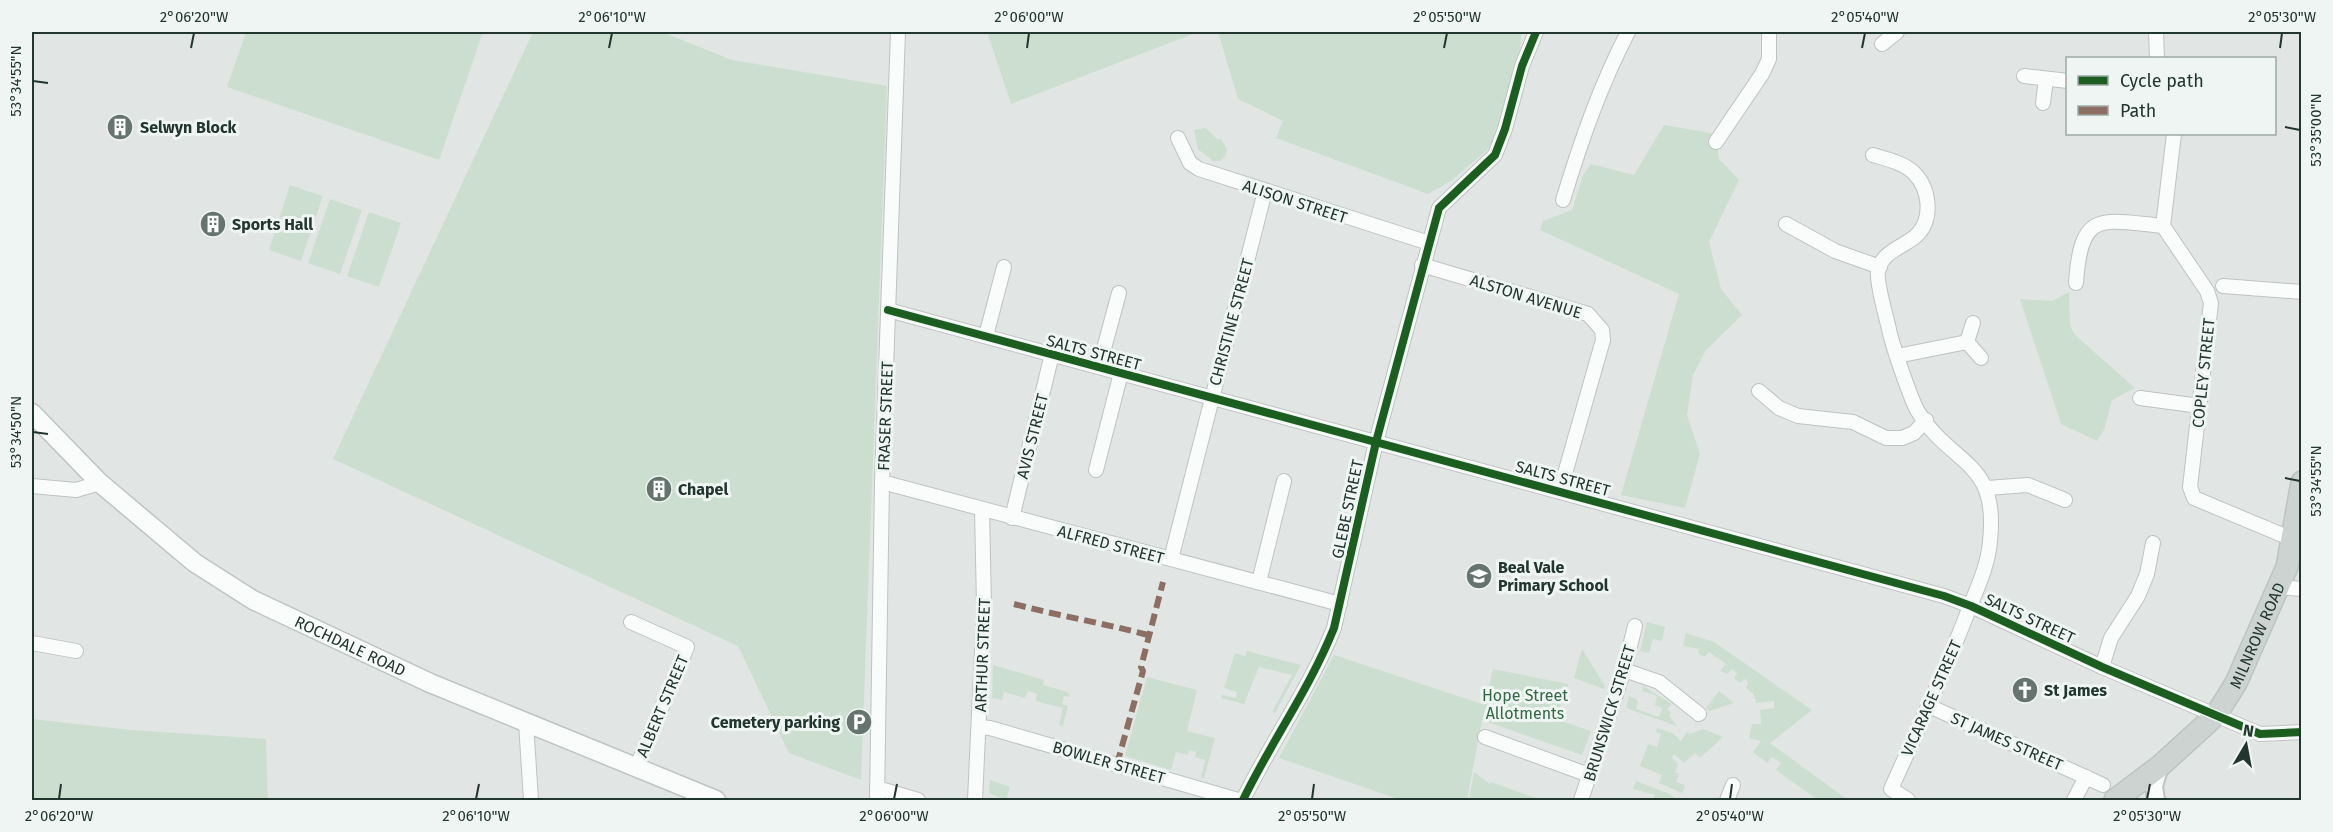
<svg xmlns="http://www.w3.org/2000/svg" width="2333" height="832" viewBox="0 0 2333 832" font-family="'Fira Sans',sans-serif">
<rect width="100%" height="100%" fill="#e1e6e4"/>
<g fill="#ccded0">
<polygon points="246,32 483,32 439,160 227,87"/>
<polygon points="533,32 662,32 732,60 887,86 861,780 789,753 738,646 333,459"/>
<polygon points="987,32 1198,32 1011,104"/>
<polygon points="1218,32 1521,32 1520,53 1494,144 1451,181 1428,194 1276,138 1283,121 1238,99"/>
<polygon points="1664,125 1716,134 1719,159 1739,180 1709,242 1721,289 1742,315 1706,350 1693,375 1687,415 1700,454 1685,508 1621,495 1679,294 1540,230 1543,221 1572,210 1583,175 1591,164 1634,175"/>
<polygon points="1206,128 1217,139 1221,139 1227,149 1226,155 1220,161 1213,161 1198,149 1194,130"/>
<polygon points="290,185 323,196 301,261 269,250"/>
<polygon points="330,199 362,210 340,274 308,263"/>
<polygon points="369,212 401,223 379,287 347,276"/>
<polygon points="2069,292 2070,326 2075,335 2135,388 2112,400 2104,430 2097,441 2061,424 2020,299 2052,301"/>
<polygon points="1647,622 1665,627 1662,641 1653,639 1649,653 1640,651"/>
<polygon points="1686,633 1714,642 1812,710 1770,743 1848,800 1818,800 1776,770 1781,763 1772,757 1767,763 1753,752 1761,741 1749,738 1752,724 1761,724 1760,710 1774,708 1774,701 1756,703 1754,695 1746,688 1748,682 1745,679 1740,683 1734,678 1737,673 1732,669 1727,674 1720,671 1726,664 1709,652 1704,657 1698,653 1699,649 1683,646"/>
<polygon points="1582,649 1605,686 1604,689 1574,678"/>
<polygon points="1247,651 1301,665 1275,713 1272,712 1292,675 1259,667 1244,704 1221,698 1222,695 1236,698 1237,692 1224,688 1235,653 1245,656"/>
<polygon points="1334,655 1485,705 1493,669 1568,684 1556,719 1591,731 1582,755 1482,720 1467,800 1401,800 1279,758"/>
<polygon points="993,665 1044,680 1043,685 1068,692 1070,697 1064,696 1062,704 1068,706 1063,726 1059,725 1063,708 1036,701 1037,694 1028,691 1025,698 1004,692 1002,700 992,698"/>
<polygon points="1147,677 1197,690 1187,731 1215,738 1204,778 1201,778 1205,760 1195,757 1196,752 1189,750 1188,755 1176,752 1171,770 1125,756"/>
<polygon points="1643,686 1672,704 1667,709 1671,713 1669,716 1677,726 1626,708 1629,696 1638,700 1636,709 1659,717 1662,708 1655,705 1657,696 1642,691"/>
<polygon points="1719,691 1734,703 1709,711 1706,708"/>
<polygon points="32,719 131,730 266,739 268,800 32,800"/>
<polygon points="1657,728 1672,733 1681,741 1687,732 1690,734 1703,729 1723,737 1700,758 1695,753 1684,763 1674,754 1672,758 1678,764 1675,772 1679,774 1676,782 1685,785 1682,793 1659,783 1662,775 1640,766 1648,744 1657,747 1661,734 1656,732"/>
<polygon points="1474,772 1490,784 1491,782 1539,799 1469,800"/>
<polygon points="990,780 1010,787 1006,800 989,793"/>
<polygon points="1636,781 1670,794 1677,800 1653,800 1655,795 1633,789"/>
</g>
<g fill="none" stroke-linecap="round" stroke-linejoin="round">
<defs>
<g id="minor">
<polyline points="2156,32 2157,58"/>
<polyline points="1882,44 1897,32"/>
<polyline points="2024,76 2068,81"/>
<polyline points="2043,103 2046,79"/>
<polyline points="1178,138 1190,163 1199,169 1429,243"/>
<polyline points="1716,142 1762,74 1769,59 1769,32"/>
<path d="M 1873,155 C 1887,159 1904,163 1914,173 C 1930,189 1933,219 1917,235 C 1904,247 1882,251 1878,271 C 1876,282 1886,316 1889,329 C 1891,342 1911,399 1917,410 C 1951,467 1999,458 1990,541 C 1988,567 1976,590 1967,614 C 1944,674 1917,731 1891,789 L 1908,800"/>
<path d="M 1563,200 C 1581,141 1600,86 1628,32"/>
<polyline points="1786,224 1835,251 1880,267"/>
<polyline points="2163,226 2207,291 2211,303 2190,487 2194,498 2292,539"/>
<polyline points="2163,226 2174,134"/>
<polyline points="1422,265 1588,314 1602,330 1603,340 1560,491"/>
<path d="M 2076,283 C 2081,209 2101,220 2163,226"/>
<polyline points="2223,286 2302,292"/>
<polyline points="888,310 1944,596 1971,606 2102,667 2260,734 2302,732"/>
<polyline points="1973,323 1967,342 1981,358"/>
<polyline points="986,336 1004,267"/>
<polyline points="1897,356 1967,342"/>
<polyline points="1099,367 1119,293"/>
<polyline points="1759,391 1779,408 1798,416 1853,422 1886,438 1902,438 1914,433 1926,420"/>
<polyline points="2140,398 2200,406"/>
<polyline points="1096,470 1121,373"/>
<polyline points="882,482 1340,604"/>
<polyline points="32,486 76,490 100,483"/>
<polyline points="1987,488 2028,485 2065,500"/>
<polyline points="1012,518 1052,354"/>
<polyline points="1171,559 1265,191"/>
<polyline points="1259,582 1284,481"/>
<polyline points="2279,587 2302,589"/>
<polyline points="631,622 687,647 637,766"/>
<polyline points="32,643 76,651"/>
<polyline points="2102,667 2111,638 2138,596 2147,574 2153,543"/>
<polyline points="1624,670 1659,682 1699,714"/>
<polyline points="1929,706 2103,785"/>
<polyline points="526,723 531,800"/>
<polyline points="980,727 990,728 1238,800"/>
<polyline points="1485,737 1589,775"/>
<polyline points="877,788 918,800"/>
<polyline points="877,800 882,482 898,32"/>
<polyline points="975,800 984,605 982,510"/>
<path d="M 1243,800 C 1271,742 1310,688 1334,628 L 1376,442 L 1439,208 L 1495,155 L 1505,129 L 1522,66 L 1536,32"/>
<polyline points="1581,800 1624,670 1635,626"/>
<polyline points="1727,800 1733,785"/>
<polyline points="2074,800 2086,777"/>
</g>
<polyline id="tertiary" points="2156,800 2154,786 2160,766"/>
<g id="secondary">
<path id="s1" d="M 32,413 L 100,483 L 195,563 L 253,600 L 430,683 L 716,800"/>
</g>
<g id="primary">
<path id="s2" d="M 2115,800 L 2160,766 L 2216,715 L 2236,683 L 2287,567 L 2302,482"/>
</g>
</defs>
<use href="#minor" stroke="#bec3c1" stroke-width="16"/>
<use href="#tertiary" stroke="#bec3c1" stroke-width="20"/>
<use href="#secondary" stroke="#bec4c1" stroke-width="21"/>
<use href="#primary" stroke="#bcc3c0" stroke-width="24"/>
<use href="#minor" stroke="#fafbfb" stroke-width="14"/>
<use href="#tertiary" stroke="#fafbfb" stroke-width="16"/>
<use href="#secondary" stroke="#fafbfb" stroke-width="18"/>
<use href="#primary" stroke="#cdd3d1" stroke-width="21"/>
<g stroke="#8d6e63" stroke-width="6" stroke-dasharray="12 6" stroke-linecap="butt">
<path d="M 1014,604 C 1059,616 1103,623 1148,635"/>
<polyline points="1117,764 1143,671 1141,667 1163,582"/>
</g>
<defs>
<g id="cycleway">
<polyline points="888,310 1944,596 1971,606 2102,667 2260,734 2302,732"/>
<path d="M 1243,800 C 1271,742 1310,688 1334,628 L 1376,442 L 1439,208 L 1495,155 L 1505,129 L 1522,66 L 1536,32"/>
</g>
</defs>
<use href="#cycleway" stroke="#eff5f2" stroke-width="11"/>
<use href="#cycleway" stroke="#1b5e20" stroke-width="8"/>
</g>
<path fill="none" stroke="#223630" stroke-width="2" d="M 191,48 L 194,33M 609,48 L 612,33M 1027,48 L 1029,33M 1444,48 L 1447,33M 1862,48 L 1865,33M 2280,48 L 2282,33M 33,81 L 48,83M 2285,127 L 2300,130M 33,432 L 48,434M 2285,478 L 2300,481M 59,799 L 61,784M 476,799 L 479,784M 894,799 L 897,784M 1312,799 L 1314,784M 1730,799 L 1732,784M 2147,799 L 2150,784"/>
<defs>
<symbol id="building-disc" viewBox="-11 -11 22 22"><circle r="9.5" fill="#65746f" stroke="#eff5f2"/><path d="M-4-6H4V6H1V3H-1V6H-4ZM-2.5-4.3h1.7v1.8h-1.7ZM.8-4.3h1.7v1.8H.8ZM-2.5-1h1.7V.8h-1.7ZM.8-1h1.7V.8H.8Z" fill="#fff"/></symbol>
<symbol id="school-disc" viewBox="-11 -11 22 22"><circle r="9.5" fill="#65746f" stroke="#eff5f2"/><path d="M0-5L7-2L0 1L-7-2ZM-4 1L0 2.5L4 1V4Q0 6-4 4Z" fill="#fff"/></symbol>
<symbol id="church-disc" viewBox="-11 -11 22 22"><circle r="9.5" fill="#65746f" stroke="#eff5f2"/><path d="M-1.2-6h2.4v3.5h3.3v2.4h-3.3V6h-2.4V-.1h-3.3v-2.4h3.3Z" fill="#fff"/></symbol>
<symbol id="parking-disc" viewBox="-11 -11 22 22"><circle r="9.5" fill="#65746f" stroke="#eff5f2"/><path d="M-3.5-5.5H1a3.5 3.5 0 0 1 0 7H-1V5.5H-3.5ZM-1-3.4V-.6H.8a1.4 1.4 0 0 0 0-2.8Z" fill="#fff"/></symbol>
</defs>
<g fill-rule="evenodd">
<use href="#building-disc" x="105" y="112" width="30" height="30"/>
<use href="#building-disc" x="198" y="209" width="30" height="30"/>
<use href="#building-disc" x="644" y="474" width="30" height="30"/>
<use href="#school-disc" x="1464" y="561" width="30" height="30"/>
<use href="#church-disc" x="2010" y="675" width="30" height="30"/>
<use href="#parking-disc" x="844" y="707" width="30" height="30"/>
</g>
<g text-anchor="middle" stroke-width="6" stroke-linejoin="round" paint-order="stroke">
<g font-size="16" font-weight="bold" fill="#223630" stroke="#eff5f2" text-anchor="start">
<text x="140" y="133">Selwyn Block</text>
<text x="232" y="230">Sports Hall</text>
<text x="678" y="495">Chapel</text>
<text x="1498" y="573">Beal Vale<tspan x="1498" dy="18">Primary School</tspan></text>
<text x="2044" y="696">St James</text>
<text x="840" y="728" text-anchor="end">Cemetery parking</text>
</g>
<g font-size="16" fill="#223630" stroke="#eff5f2">
<text transform="translate(1295 201) rotate(18)" y="6">ALISON STREET</text>
<text transform="translate(1526 296) rotate(17)" y="6">ALSTON AVENUE</text>
<text transform="translate(1231 322) rotate(-75)" y="6">CHRISTINE STREET</text>
<text transform="translate(1094 352) rotate(15)" y="6">SALTS STREET</text>
<text transform="translate(2203 373) rotate(-84)" y="6">COPLEY STREET</text>
<text transform="translate(885 416) rotate(-88)" y="6">FRASER STREET</text>
<text transform="translate(1032 436) rotate(-76)" y="6">AVIS STREET</text>
<text transform="translate(1563 478) rotate(15)" y="6">SALTS STREET</text>
<text transform="translate(1347 509) rotate(-78)" y="6">GLEBE STREET</text>
<text transform="translate(1111 544) rotate(15)" y="6">ALFRED STREET</text>
<text transform="translate(2030 618) rotate(25)" y="6">SALTS STREET</text>
<text dy="6" stroke="none"><textPath href="#s2" startOffset="222">MILNROW ROAD</textPath></text>
<text dy="6" stroke="none"><textPath href="#s1" startOffset="398">ROCHDALE ROAD</textPath></text>
<text transform="translate(982 655) rotate(-88)" y="6">ARTHUR STREET</text>
<text transform="translate(1931 698) rotate(-66)" y="6">VICARAGE STREET</text>
<text transform="translate(662 706) rotate(-67)" y="6">ALBERT STREET</text>
<text transform="translate(1609 713) rotate(-73)" y="6">BRUNSWICK STREET</text>
<text transform="translate(2007 741) rotate(24)" y="6">ST JAMES STREET</text>
<text transform="translate(1109 762) rotate(16)" y="6">BOWLER STREET</text>
</g>
<g font-size="16" fill="#326843" stroke="#eff5f2">
<text x="1525" y="701">Hope Street<tspan x="1525" dy="18">Allotments</tspan></text>
</g>
</g>
<rect width="2333" height="832" fill="none" stroke="#eff5f2" stroke-width="66"/>
<rect x="2066" y="57" width="210" height="78" fill="#eff5f2" stroke="#9da9a4" stroke-width="1.5"/>
<rect x="2078" y="76" width="30" height="9" fill="#1b5e20" stroke="#9da9a4" stroke-width="1.5"/>
<text x="2120" y="87" font-size="18" fill="#223630">Cycle path</text>
<rect x="2078" y="106" width="30" height="9" fill="#8d6e63" stroke="#9da9a4" stroke-width="1.5"/>
<text x="2120" y="117" font-size="18" fill="#223630">Path</text>
<g transform="translate(2246 745) rotate(10)" stroke="#eff5f2" stroke-width="4.5" paint-order="stroke">
<path d="M0-4.5L10 22L0 15L-10 22Z" fill="#223630"/>
<text y="-9" font-size="16" font-weight="bold" text-anchor="middle" fill="#223630">N</text>
</g>
<rect x="33" y="33" width="2267" height="766" fill="none" stroke="#223630" stroke-width="2"/>
<g font-size="15" text-anchor="middle" fill="#223630">
<text x="194" y="22">2°06'20"W</text>
<text x="612" y="22">2°06'10"W</text>
<text x="1029" y="22">2°06'00"W</text>
<text x="1447" y="22">2°05'50"W</text>
<text x="1865" y="22">2°05'40"W</text>
<text x="2282" y="22">2°05'30"W</text>
<text transform="translate(16 81) rotate(-90)" y="5">53°34'55"N</text>
<text transform="translate(2316 130) rotate(-90)" y="5">53°35'00"N</text>
<text transform="translate(16 432) rotate(-90)" y="5">53°34'50"N</text>
<text transform="translate(2316 481) rotate(-90)" y="5">53°34'55"N</text>
<text x="59" y="821">2°06'20"W</text>
<text x="476" y="821">2°06'10"W</text>
<text x="894" y="821">2°06'00"W</text>
<text x="1312" y="821">2°05'50"W</text>
<text x="1730" y="821">2°05'40"W</text>
<text x="2147" y="821">2°05'30"W</text>
</g>
</svg>
